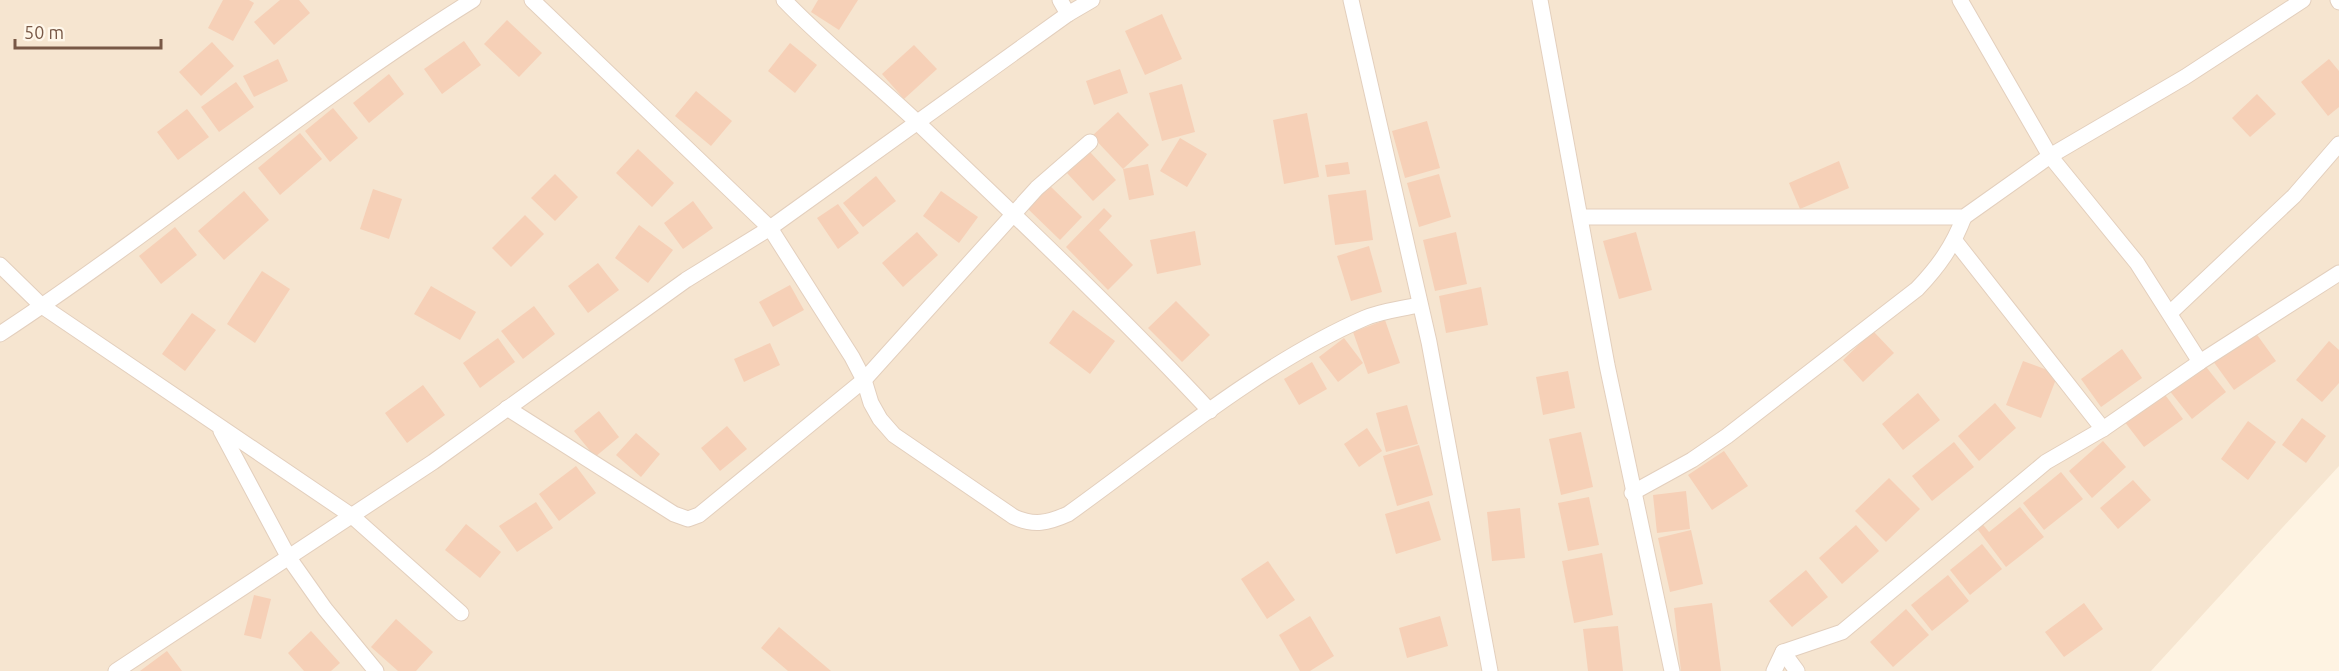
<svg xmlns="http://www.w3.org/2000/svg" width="2339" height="671" viewBox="0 0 2339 671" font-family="Ubuntu,sans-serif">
<rect width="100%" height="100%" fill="#fef3e2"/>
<polygon fill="#f6e5d0" points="0,0 2339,0 2339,466 2151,671 0,671"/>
<g fill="#f6d0b7">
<polygon points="223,0 249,0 254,3 233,41 208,28"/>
<polygon points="280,0 299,0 310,13 274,45 254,22"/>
<polygon points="818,0 858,0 839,30 811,12"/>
<polygon points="1162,14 1182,59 1145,75 1125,31"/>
<polygon points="507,20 542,53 519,77 484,44"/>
<polygon points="464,41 481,65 442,94 424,69"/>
<polygon points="212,42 234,66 201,96 179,72"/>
<polygon points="790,43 817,65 795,93 768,71"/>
<polygon points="914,45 937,69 904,99 882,74"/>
<polygon points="278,59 288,81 254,97 243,76"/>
<polygon points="2329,59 2339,71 2339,107 2328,116 2301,82"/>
<polygon points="1120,69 1128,93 1094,105 1086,81"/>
<polygon points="389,74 404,94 369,123 353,103"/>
<polygon points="236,82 254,107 219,132 201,107"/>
<polygon points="1182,84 1195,132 1162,141 1149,93"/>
<polygon points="696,91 732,121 711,146 675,116"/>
<polygon points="2257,94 2276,114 2250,137 2232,118"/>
<polygon points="333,108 358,138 330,162 305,131"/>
<polygon points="187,109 209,137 178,160 157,132"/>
<polygon points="1118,112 1149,145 1123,169 1092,136"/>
<polygon points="1307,113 1319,177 1284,184 1273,120"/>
<polygon points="1427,121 1440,168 1405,178 1392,131"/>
<polygon points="300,133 322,159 280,195 258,168"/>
<polygon points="1180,138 1207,154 1187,187 1160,171"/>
<polygon points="638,149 674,183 652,207 616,173"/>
<polygon points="1090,152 1116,180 1093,201 1067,173"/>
<polygon points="1839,161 1849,188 1800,209 1789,183"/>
<polygon points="1348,162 1350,174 1327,177 1325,165"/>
<polygon points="1148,164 1154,195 1129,200 1123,169"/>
<polygon points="555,174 578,197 555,221 531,198"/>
<polygon points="1439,174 1451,217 1419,227 1407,183"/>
<polygon points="876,176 896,201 863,227 843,203"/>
<polygon points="1048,184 1082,217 1060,240 1026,207"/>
<polygon points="373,189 402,199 389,239 360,229"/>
<polygon points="1366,190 1373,240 1335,245 1328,195"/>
<polygon points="244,191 269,220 224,260 198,231"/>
<polygon points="941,191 978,217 959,243 923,216"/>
<polygon points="693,201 713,228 683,249 664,223"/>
<polygon points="838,204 859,233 838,249 817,218"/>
<polygon points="1104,208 1112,216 1099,230 1133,265 1108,290 1066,247"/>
<polygon points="525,215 544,234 511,267 492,248"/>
<polygon points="639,225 673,250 648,283 615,258"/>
<polygon points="175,227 197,255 161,284 139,256"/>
<polygon points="1195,231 1201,265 1157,274 1150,240"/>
<polygon points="917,232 938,255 903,287 882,263"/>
<polygon points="1456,232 1467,284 1435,291 1423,240"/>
<polygon points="1636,232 1652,290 1619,299 1603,241"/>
<polygon points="1369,246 1382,292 1351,301 1337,256"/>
<polygon points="598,263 619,290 588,313 568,286"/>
<polygon points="262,271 290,289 255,343 227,324"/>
<polygon points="790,285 804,310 773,327 759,302"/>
<polygon points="431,286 476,312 460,340 414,314"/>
<polygon points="1481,287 1488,325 1446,333 1439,296"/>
<polygon points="1176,301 1210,335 1182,362 1148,328"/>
<polygon points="534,306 555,334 523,359 501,331"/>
<polygon points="1073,310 1115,341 1090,374 1049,343"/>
<polygon points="192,313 216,330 185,371 162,354"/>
<polygon points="1385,320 1400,363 1368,374 1353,332"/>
<polygon points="1873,331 1894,353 1863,382 1843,360"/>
<polygon points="2255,332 2276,361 2234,390 2213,361"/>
<polygon points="498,338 515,362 480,388 463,363"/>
<polygon points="1344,338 1363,363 1338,382 1319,357"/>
<polygon points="2329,341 2339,350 2339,383 2322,402 2296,380"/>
<polygon points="770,343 780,365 744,382 734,359"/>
<polygon points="2122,349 2142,378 2101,407 2081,379"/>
<polygon points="2023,361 2058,374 2041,418 2006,405"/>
<polygon points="1312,362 1327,389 1299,405 1284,379"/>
<polygon points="2203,363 2226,392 2192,419 2169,390"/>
<polygon points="1568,371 1575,408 1543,415 1536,377"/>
<polygon points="423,385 445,415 407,443 385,413"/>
<polygon points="2163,392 2183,419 2144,447 2124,421"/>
<polygon points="1918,393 1940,420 1903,450 1882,424"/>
<polygon points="1995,403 2016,428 1979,461 1958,436"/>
<polygon points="1407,405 1418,444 1386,452 1376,413"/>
<polygon points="599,411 619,437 595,457 574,431"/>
<polygon points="2302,418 2326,436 2306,463 2282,445"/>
<polygon points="2248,421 2276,442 2248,480 2221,459"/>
<polygon points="727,426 747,449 720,471 701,448"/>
<polygon points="1367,428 1382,451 1359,467 1344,444"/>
<polygon points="1581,432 1593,487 1561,495 1549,439"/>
<polygon points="636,433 660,454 641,477 616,455"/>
<polygon points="2103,441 2126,467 2092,498 2069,471"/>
<polygon points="1954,442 1974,467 1932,501 1912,476"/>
<polygon points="1419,445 1433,495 1397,506 1383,456"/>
<polygon points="1724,451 1748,486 1712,510 1688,475"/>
<polygon points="576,466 596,493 559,521 539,494"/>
<polygon points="2061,472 2083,499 2044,530 2023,503"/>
<polygon points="1889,478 1920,509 1886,542 1855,511"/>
<polygon points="2133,480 2151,500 2118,529 2100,508"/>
<polygon points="1686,491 1690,529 1657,533 1653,495"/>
<polygon points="1589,497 1599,545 1568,551 1558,503"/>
<polygon points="1429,501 1441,540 1396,554 1385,514"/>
<polygon points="536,502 553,528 517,552 499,526"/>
<polygon points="2020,507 2044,537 2006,567 1975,526 1980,521 1989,532"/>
<polygon points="1520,508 1525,558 1492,561 1487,512"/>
<polygon points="466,524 501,552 480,578 445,550"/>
<polygon points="1856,525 1879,551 1842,584 1819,558"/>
<polygon points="1691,530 1703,584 1670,592 1658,538"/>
<polygon points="1982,544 2002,569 1970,595 1950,570"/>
<polygon points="1602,553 1613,615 1574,623 1562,561"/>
<polygon points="1268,561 1295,600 1267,619 1241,579"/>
<polygon points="1806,570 1828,597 1792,627 1769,601"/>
<polygon points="1948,575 1969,601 1932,631 1911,605"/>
<polygon points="254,595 271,599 261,639 244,635"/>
<polygon points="1712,603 1721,671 1681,671 1674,608"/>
<polygon points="2084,603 2103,629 2064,657 2045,632"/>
<polygon points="1906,609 1929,635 1893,667 1870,642"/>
<polygon points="1310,616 1334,656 1310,671 1300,671 1279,635"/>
<polygon points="1440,616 1448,646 1407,658 1399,628"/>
<polygon points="396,619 433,652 416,671 398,671 371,647"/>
<polygon points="1618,626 1623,671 1588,671 1583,629"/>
<polygon points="779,627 831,671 788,671 761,648"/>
<polygon points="311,631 340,663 331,671 304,671 288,653"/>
<polygon points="167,651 182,671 140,671"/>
</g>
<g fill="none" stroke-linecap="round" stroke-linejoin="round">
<defs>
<g id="street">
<path d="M 532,0 L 770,228 L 852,357 L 864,380 L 871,403 L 880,419 L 894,435 L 1014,517 C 1034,526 1048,523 1068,514 C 1160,448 1261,363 1365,318 C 1381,311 1401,309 1418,305"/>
<path d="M 784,0 C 826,44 874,81 918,123 C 1017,218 1117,311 1210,411"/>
<polyline points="1060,0 1068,14"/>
<polyline points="1351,0 1429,342 1490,671"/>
<polyline points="1540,0 1607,365 1672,671"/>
<polyline points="1960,0 2050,156 2137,263 2200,362"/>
<polyline points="2338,0 2339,2"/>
<polyline points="1581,217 1964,217 2050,156 2185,77 2303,0"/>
<polyline points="1955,241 2103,429"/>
<polyline points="0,265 42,306 352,516 461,613"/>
<polyline points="2170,313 2294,196 2339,144"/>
<path d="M 0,334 C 161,228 309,102 473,0"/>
<polyline points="507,408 674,514 688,519 699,515 864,380 1037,188 1090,142"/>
<polyline points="221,431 289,558 325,609 376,671"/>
<path d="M 1632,493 L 1692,460 L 1727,436 L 1917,289 C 1939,266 1953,246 1964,217"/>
<polyline points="1783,652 1797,671"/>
<polyline points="116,671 433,462 686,280 770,228 1068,14 1092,0"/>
<polyline points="1774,671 1783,652 1842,632 2046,462 2103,429 2200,362 2339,273"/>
</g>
</defs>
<use href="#street" stroke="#e3cfbd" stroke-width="17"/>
<use href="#street" stroke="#fff" stroke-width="15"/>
</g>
<path d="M15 39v9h146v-9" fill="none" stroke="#785846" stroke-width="3"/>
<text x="24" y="39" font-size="18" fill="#785846" stroke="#fff7ea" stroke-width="4.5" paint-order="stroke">50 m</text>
</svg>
